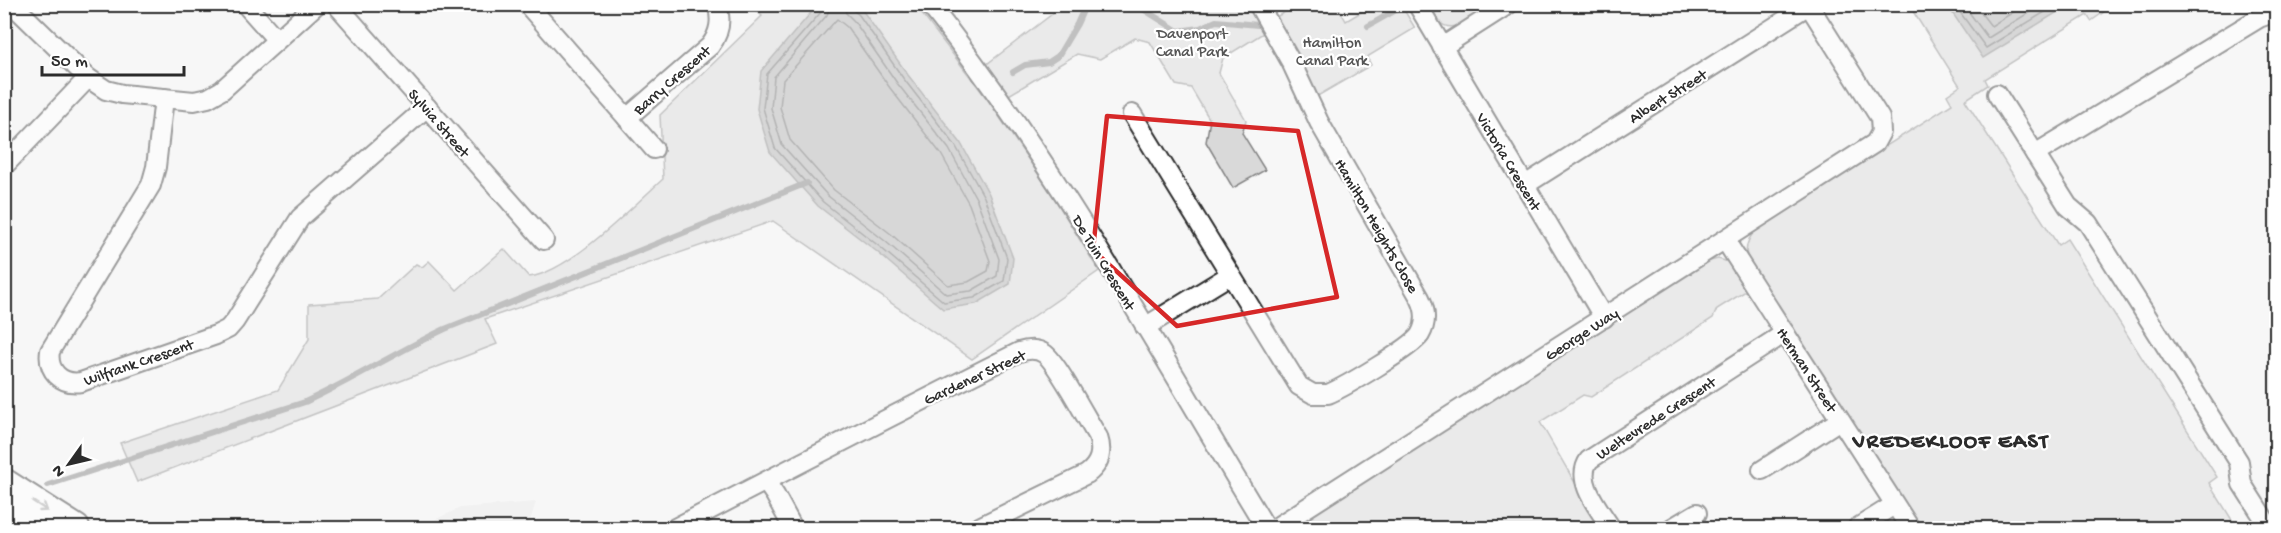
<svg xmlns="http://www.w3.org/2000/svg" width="2281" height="533" viewBox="0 0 2281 533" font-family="'Gochi Hand',sans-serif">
<rect width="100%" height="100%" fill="#f7f7f7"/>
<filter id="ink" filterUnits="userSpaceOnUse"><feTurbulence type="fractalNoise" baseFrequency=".0167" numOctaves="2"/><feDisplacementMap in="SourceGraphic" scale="12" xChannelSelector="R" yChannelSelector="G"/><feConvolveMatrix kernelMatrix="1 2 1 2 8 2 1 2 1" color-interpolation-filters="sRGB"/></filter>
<g filter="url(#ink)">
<polygon fill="#e8e8e8" points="536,502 529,524 532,528 417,528 460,508"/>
<g fill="#d9d9d9" stroke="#828282" stroke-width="1.5">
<polygon points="1186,4 1190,6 1194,4 1250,5 1265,32 1223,58 1219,73 1246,120 1242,133 1265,170 1233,188 1206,142 1210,120 1191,88 1176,85 1150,42 1135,38 1100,59 1077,54 1009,95 987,64 1064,5"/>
<path d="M 751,5 L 915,5 L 988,100 L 1053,196 L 1099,271 L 972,359 L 773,221 L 485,319 L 497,344 L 137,482 L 120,443 L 278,390 L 309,339 L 309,304 L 378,299 L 416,264 L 422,267 L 429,261 L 457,290 L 504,249 L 529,277 C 570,272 632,207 663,179 L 660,115 L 762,16 Z"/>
<polygon points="1297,5 1337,5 1346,21 1373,5 1401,5 1415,28 1367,57 1371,65 1316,97 1298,56 1276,17"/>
<path d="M 1427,5 L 1495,5 C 1481,13 1454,38 1438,21 C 1433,17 1430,10 1427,5 Z"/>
<path d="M 1909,5 L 2114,5 L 2091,21 L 2087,15 L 1985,79 L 1988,85 L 1965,100 L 2058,245 L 2067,239 L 2217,477 L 2209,483 L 2237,528 L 1918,528 L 1749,263 C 1743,249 1747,238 1758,228 L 1952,104 L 1947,95 L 1960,86 Z"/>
<polygon points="1718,259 1729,262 1749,289 1717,309 1713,318 1591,397 1583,395 1540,422 1601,528 1294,528 1306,518 1706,262"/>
</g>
<g fill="#b0b0b0" stroke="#7b7b7b" stroke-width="1.5">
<polygon points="830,4 855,5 863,11 908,75 960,142 989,194 1013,258 1010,284 976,304 943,309 876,251 818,206 770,152 757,109 761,71 816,7"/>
<polygon points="1947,5 2069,5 1983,58"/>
</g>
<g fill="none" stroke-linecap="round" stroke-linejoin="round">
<g stroke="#606060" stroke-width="1.5">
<polyline points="823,4 822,11 767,74 763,108 775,148 823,202 880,247 944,302 974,298 1004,281 1007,258 984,197 955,145 903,78 859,15 853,10 852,4"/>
<polyline points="831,4 827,15 774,77 771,108 782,145 828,196 885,241 946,294 971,291 997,276 999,259 977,200 949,149 897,83 854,21 846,13 844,4"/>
<polyline points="1954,4 1986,48 2058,4"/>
<polyline points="1963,4 1988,38 2043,4"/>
<polyline points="1974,4 1991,26 2026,4"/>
<polygon points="837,19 847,27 890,88 941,154 969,204 990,261 988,271 968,282 948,285 891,234 834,190 790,140 780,107 783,80"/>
</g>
<g stroke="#7b7b7b" stroke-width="6">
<polyline points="1135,4 1178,31 1200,28 1216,21 1258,25"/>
<polyline points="1368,26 1398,9"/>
<polyline points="1013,72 1025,65 1049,62 1058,56 1077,24 1086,4"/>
<path d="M 48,485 L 305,402 C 353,380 398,351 445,329 L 807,183"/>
</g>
<defs>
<g id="street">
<polyline points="12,4 88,78 106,90 122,94 194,101 208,98 222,90 317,4"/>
<polyline points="245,4 277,40"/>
<polyline points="336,4 544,240"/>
<path d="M 527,4 L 627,118 L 710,46 C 720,33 722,20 717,4"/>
<path d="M 929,4 C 1058,166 1159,352 1266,528"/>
<polyline points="1417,4 1604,318"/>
<polyline points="1442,47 1509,4"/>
<polyline points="1997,94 2068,206 2088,223 2239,462 2242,484 2270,528"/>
<path d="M 164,98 L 156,167 L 151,185 L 50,351 C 47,371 61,385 81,382 L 216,335 L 228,329 L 235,321 L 300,218 L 427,107"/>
<path d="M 1132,114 L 1299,386 L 1313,394 L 1328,394 C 1345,387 1411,348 1420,335 C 1427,323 1426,310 1420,298 L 1319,122 L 1291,62 L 1258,4"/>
<polyline points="627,118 654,149"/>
<polyline points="2035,154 2259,18 2276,12"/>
<polyline points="4,166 88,78"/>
<polyline points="1525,185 1809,5"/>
<polyline points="1725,240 1910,528"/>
<polyline points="1145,327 1230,275"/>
<polyline points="1762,470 1840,420"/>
<polyline points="766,482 775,495 793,528"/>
<path d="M 675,528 C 789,469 903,410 1019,352 C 1028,349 1037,348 1045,354 C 1058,364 1087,420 1098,437 C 1103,452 1100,464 1087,474 L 977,528"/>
<polyline points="1275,528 1875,143 1881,132 1880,118 1808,4"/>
<path d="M 1611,528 C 1600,510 1574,481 1589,460 L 1785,333"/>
<polyline points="1672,528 1697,513"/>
<polyline points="1857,528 1894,505"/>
</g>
<g id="secondary">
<polyline points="4,482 76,528"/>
<polyline points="4,511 43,528"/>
</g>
</defs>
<use href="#street" stroke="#2b2b2b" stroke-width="22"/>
<use href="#secondary" stroke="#2b2b2b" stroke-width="30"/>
<use href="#street" stroke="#fff" stroke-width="18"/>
<use href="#secondary" stroke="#fff" stroke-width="26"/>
</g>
<defs><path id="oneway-shaft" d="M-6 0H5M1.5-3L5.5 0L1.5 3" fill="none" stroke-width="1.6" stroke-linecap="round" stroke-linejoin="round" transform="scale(1.5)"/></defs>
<use stroke="#a0a0a0" href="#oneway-shaft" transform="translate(40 506) rotate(33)"/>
</g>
<path d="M0 0H2281V533H0ZM 1107,116 L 1298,131 L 1337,297 L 1177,326 L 1093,250 Z" fill="#f7f7f7" fill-opacity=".55" fill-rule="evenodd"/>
<path fill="none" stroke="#d62828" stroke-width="4.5" stroke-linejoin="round" d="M 1107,116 L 1298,131 L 1337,297 L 1177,326 L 1093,250 Z"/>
<g text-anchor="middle" stroke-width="4.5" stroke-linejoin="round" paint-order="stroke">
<g font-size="16" fill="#565656" stroke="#fff">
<text x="1192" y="38">Davenport<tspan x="1192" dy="18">Canal Park</tspan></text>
<text x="1332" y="47">Hamilton<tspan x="1332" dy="18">Canal Park</tspan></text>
</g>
<g font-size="16" fill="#2b2b2b" stroke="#fff">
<text transform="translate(671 79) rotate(-41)" y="6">Barry Crescent</text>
<text transform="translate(1667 95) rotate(-32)" y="6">Albert Street</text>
<text transform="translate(440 122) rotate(49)" y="6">Sylvia Street</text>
<text transform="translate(1510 161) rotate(59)" y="6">Victoria Crescent</text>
<text transform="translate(1378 225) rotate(60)" y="6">Hamilton Heights Close</text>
<text transform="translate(1105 262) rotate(59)" y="6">De Tuin Crescent</text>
<text transform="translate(1581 333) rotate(-33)" y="6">George Way</text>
<text transform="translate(138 361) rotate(-19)" y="6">Wilfrank Crescent</text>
<text transform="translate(1808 369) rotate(57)" y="6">Herman Street</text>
<text transform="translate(974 376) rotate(-25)" y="6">Gardener Street</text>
<text transform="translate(1655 417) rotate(-33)" y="6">Weltevrede Crescent</text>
</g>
<g font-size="22" font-weight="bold" letter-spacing="1.5" fill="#2b2b2b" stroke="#fff">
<text x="1951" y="447">VREDEKLOOF EAST</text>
</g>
</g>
<rect width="2281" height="533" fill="none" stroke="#fff" stroke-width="24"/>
<rect x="12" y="12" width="2257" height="509" fill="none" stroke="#2b2b2b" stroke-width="2" filter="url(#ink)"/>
<g transform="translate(69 464) rotate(236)" stroke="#ffffff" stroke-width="4.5" paint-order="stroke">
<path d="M0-4.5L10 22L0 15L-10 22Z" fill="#2b2b2b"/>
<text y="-9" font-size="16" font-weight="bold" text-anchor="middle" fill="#2b2b2b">N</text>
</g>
<path d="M42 66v9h142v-9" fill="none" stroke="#2b2b2b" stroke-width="3"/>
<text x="51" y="66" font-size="18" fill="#2b2b2b" stroke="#ffffff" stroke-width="4.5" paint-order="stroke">50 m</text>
</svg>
